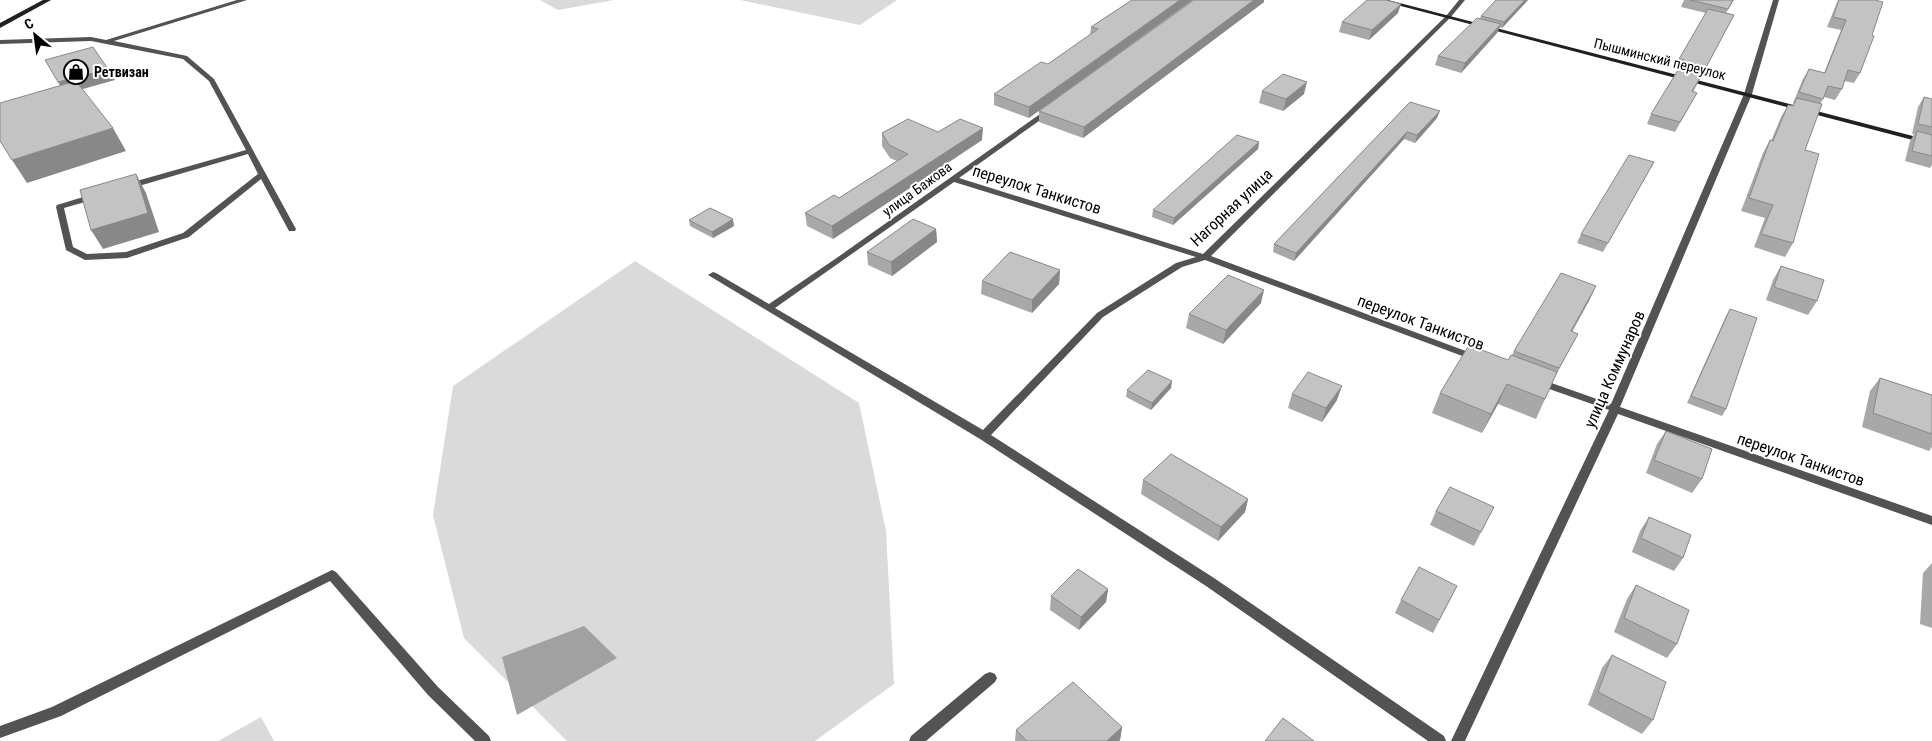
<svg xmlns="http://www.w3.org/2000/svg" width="1932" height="741" viewBox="0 0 1932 741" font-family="'Roboto Condensed',sans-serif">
<rect width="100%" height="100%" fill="#fff"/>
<g fill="#dadada">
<polygon points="540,0 614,0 558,10"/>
<polygon points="740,0 897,0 860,25"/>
<polygon points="635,261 859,403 886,531 894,684 815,741 567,741 464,638 433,515 453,386"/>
<polygon points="261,717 274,741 218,741"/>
</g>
<polygon fill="#a1a1a1" points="584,626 617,658 517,715 502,657"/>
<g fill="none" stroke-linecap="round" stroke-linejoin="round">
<g fill="#535353" fill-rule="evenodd">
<polygon points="237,0 247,0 114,41 187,56 214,79 296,229 295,231 289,231 261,179 189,237 127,258 85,260 66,250 56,207 57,205 93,194 99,194 99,198 64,208 73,247 87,254 126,252 183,233 258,174 248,154 132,188 126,188 126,184 246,150 209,81 183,59 91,41 0,44 0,40 91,37 106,40"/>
<polygon points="990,672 995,674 997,678 995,682 926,741 909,741 911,736 985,674"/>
</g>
<g fill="#535353" fill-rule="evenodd">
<path d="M 1459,0 L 1465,0 L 1450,18 L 1211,256 L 1479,356 L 1481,358 L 1479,360 L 1473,360 L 1205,260 L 1182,267 L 1103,317 L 991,435 L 1214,578 L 1444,736 L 1446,741 L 1428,741 L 1206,586 L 980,439 L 708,275 L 713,272 L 716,273 L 769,304 L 838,257 L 1050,107 L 1054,109 L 1053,111 L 959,178 L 1203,254 L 1446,16 ZM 954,182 L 1196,257 L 1176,263 L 1097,313 L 983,430 L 775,308 Z"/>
<polygon points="1773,0 1779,0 1752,94 1620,407 1932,516 1932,525 1618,414 1465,741 1451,741 1609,410 1535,384 1534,382 1539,379 1543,380 1611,404 1744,94"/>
<polygon points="332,570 336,572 438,687 489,736 491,741 475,741 428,695 330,581 61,716 0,738 0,726 52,707"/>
</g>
<g fill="#202020" fill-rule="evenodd">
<polygon points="43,0 51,0 0,28 0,23"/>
<polygon points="1378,0 1388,0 1932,141 1932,145"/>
</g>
</g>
<g fill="#a8a8a8">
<polygon points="1132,0 1029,118 994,105 994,94 1048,64 1090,35 1091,27"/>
<polygon points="1194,0 1264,0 1264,2 1083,138 1039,122 1039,111"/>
<polygon points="1528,0 1502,28 1500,27 1497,33 1461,73 1435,65 1438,56 1480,18 1481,16"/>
<polygon points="1684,0 1734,0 1726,13 1734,15 1693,92 1692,102 1675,132 1647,124 1651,114 1679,70 1681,66 1676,65 1706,13 1681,7"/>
<polygon points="1838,0 1875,0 1860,73 1854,83 1844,81 1842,89 1835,100 1824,97 1820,104 1805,150 1793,243 1785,257 1754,247 1765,218 1741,211 1763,153 1770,140 1771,141 1781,117 1788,105 1792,106 1794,103 1793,103 1803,79 1809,69 1824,73 1841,30 1827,27"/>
<polygon points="1398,13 1369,40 1339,32 1342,22"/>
<polygon points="1262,91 1304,94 1283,111 1259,103"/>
<polygon points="1924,97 1932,99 1932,165 1930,168 1905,161 1910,141 1914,134 1912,134 1918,107"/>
<polygon points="1410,102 1437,118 1415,143 1404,139 1294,261 1273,252 1274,244"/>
<polygon points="938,132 982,140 833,239 807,226 805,213 839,198 897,161 890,158 882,146 882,133"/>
<polygon points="1259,142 1258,149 1173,225 1152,217 1153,210"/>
<polygon points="1654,162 1603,252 1577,243 1581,234"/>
<polygon points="689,220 734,226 713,238 690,226"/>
<polygon points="936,229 937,242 892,276 868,265 867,252"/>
<polygon points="1781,266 1817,301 1808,315 1766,300 1773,280"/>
<polygon points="1060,270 1059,284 1032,313 981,294 982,281"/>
<polygon points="1590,299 1572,332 1578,334 1554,379 1536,419 1498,404 1482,433 1432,413 1440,393 1508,360 1512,355 1514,351"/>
<polygon points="1261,303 1223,344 1186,328 1189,314"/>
<polygon points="1730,309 1726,409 1722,416 1687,403 1726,316"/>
<polygon points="1880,378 1932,395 1932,447 1929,451 1862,427 1870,391"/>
<polygon points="1171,388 1151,410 1126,397 1127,390"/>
<polygon points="1292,394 1337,400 1322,422 1288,408"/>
<polygon points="1666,431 1702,479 1692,493 1646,473 1657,444"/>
<polygon points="1143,480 1248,499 1245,512 1218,541 1141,494"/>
<polygon points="1494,507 1474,546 1430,525 1436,511"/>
<polygon points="1649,517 1683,558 1674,571 1632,552 1640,531"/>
<polygon points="1932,563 1932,628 1920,624 1923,573"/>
<polygon points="1636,585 1677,644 1667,658 1614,632 1627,599"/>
<polygon points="1457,586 1433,633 1395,613 1401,600"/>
<polygon points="1108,589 1106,602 1079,630 1050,610 1051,596"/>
<polygon points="1612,655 1653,720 1642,734 1588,705 1602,668"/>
<polygon points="1122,727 1120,740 1119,741 1015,741 1016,730"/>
</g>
<g fill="#888">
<polygon points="1180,0 1193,0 1029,118 1029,107"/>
<polygon points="1254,0 1264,0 1264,2 1083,138 1084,127"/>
<polygon points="1525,0 1528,0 1502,28 1504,22"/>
<polygon points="1401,4 1398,13 1369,40 1372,30"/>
<polygon points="1501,24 1497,33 1461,73 1465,63"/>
<polygon points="108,69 115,80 65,94 58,82"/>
<polygon points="1307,82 1304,94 1283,111 1286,99"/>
<polygon points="1440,111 1437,118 1415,143 1417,135"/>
<polygon points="113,128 126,151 27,183 12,160"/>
<polygon points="983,128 982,140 833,239 832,226"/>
<polygon points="1407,132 1404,139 1294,261 1296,253"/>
<polygon points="1259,142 1258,149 1173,225 1174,218"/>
<polygon points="136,174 146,193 159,232 103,249 91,230"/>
<polygon points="733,219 734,226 713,238 712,232"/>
<polygon points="936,229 937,242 892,276 891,262"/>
<polygon points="1060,270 1059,284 1032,313 1032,300"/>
<polygon points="1596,286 1590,299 1564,345 1571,331"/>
<polygon points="1264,290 1261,303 1223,344 1226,330"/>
<polygon points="1172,381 1171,388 1151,410 1152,403"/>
<polygon points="1507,384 1498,404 1482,433 1491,414"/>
<polygon points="1342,386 1337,400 1322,422 1326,408"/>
<polygon points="1248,499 1245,512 1218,541 1221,527"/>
<polygon points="1108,589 1106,602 1079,630 1081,617"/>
<polygon points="1122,727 1120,740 1119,741 1107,741"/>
</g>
<g fill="#c3c3c3" stroke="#888">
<polygon points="1132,0 1180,0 1029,107 994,94 1041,62 1048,64 1098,29 1091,27"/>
<polygon points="1194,0 1254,0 1084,127 1039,111"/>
<polygon points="1367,0 1386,0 1401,4 1372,30 1342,22"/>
<polygon points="1496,0 1525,0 1504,22 1481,16"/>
<polygon points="1690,0 1733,0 1728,9"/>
<polygon points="1839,0 1875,0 1883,2 1872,35 1874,36 1860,73 1848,70 1842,89 1828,86 1823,99 1799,92 1809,69 1825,73 1846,20 1833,17"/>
<polygon points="1708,9 1734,15 1703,73 1681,67 1685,60 1679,59"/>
<polygon points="1477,18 1501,24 1465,63 1438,56"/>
<polygon points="93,47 108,69 58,82 45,60"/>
<polygon points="1678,70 1701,76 1692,91 1697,93 1680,122 1651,114"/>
<polygon points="1283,74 1307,82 1286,99 1262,91"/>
<polygon points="76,81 113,128 12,160 0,141 0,103"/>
<polygon points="1924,97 1932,99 1932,127 1918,124"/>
<polygon points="1797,98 1822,104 1805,150 1819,154 1793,243 1761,234 1773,205 1749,198 1770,140 1773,141 1788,105 1793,106"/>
<polygon points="1410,102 1440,111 1417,135 1407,132 1296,253 1274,244"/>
<polygon points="908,119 938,132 960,119 983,128 832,226 805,213 834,195 839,198 908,154 889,145 882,133"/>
<polygon points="1917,131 1932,135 1932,156 1912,151"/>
<polygon points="1237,135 1259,142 1174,218 1153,210"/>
<polygon points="1629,155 1654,162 1608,243 1581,234"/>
<polygon points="136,174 148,213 91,230 80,190"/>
<polygon points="710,208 733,219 712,232 689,220"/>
<polygon points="913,219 936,229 891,262 867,252"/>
<polygon points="1010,252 1060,270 1032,300 982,281"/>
<polygon points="1781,266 1824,280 1817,301 1774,287"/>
<polygon points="1561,273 1596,286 1571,331 1578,334 1559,368 1514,351"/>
<polygon points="1228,275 1264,290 1226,330 1189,314"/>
<polygon points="1730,309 1757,318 1726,409 1691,396"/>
<polygon points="1469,345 1508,360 1511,355 1557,372 1545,399 1507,384 1491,414 1440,393"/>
<polygon points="1148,370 1172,381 1152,403 1127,390"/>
<polygon points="1308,372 1342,386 1326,408 1292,394"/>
<polygon points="1880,378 1932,395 1932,434 1873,413"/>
<polygon points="1666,431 1712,449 1702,479 1654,460"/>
<polygon points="1171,454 1248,499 1221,527 1143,480"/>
<polygon points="1450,487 1494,507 1481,532 1436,511"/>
<polygon points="1649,517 1691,535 1683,558 1641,538"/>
<polygon points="1419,567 1457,586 1439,620 1401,600"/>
<polygon points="1078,569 1108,589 1081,617 1051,596"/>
<polygon points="1636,585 1689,610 1677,644 1624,618"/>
<polygon points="1612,655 1666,682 1653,720 1598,692"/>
<polygon points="1073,682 1122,727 1107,741 1027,741 1016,730"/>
<polygon points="1283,718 1314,741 1265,741"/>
</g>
<defs>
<symbol id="shop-ring" viewBox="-11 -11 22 22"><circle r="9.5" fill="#fff" stroke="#000" stroke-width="1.5"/><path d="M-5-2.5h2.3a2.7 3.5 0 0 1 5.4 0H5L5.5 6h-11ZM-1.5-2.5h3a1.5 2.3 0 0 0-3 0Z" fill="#000"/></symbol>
</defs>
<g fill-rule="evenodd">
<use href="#shop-ring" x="62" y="58" width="28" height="28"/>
</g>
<g text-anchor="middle" stroke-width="4" stroke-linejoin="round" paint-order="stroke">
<g font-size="14" fill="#000" stroke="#fff">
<text transform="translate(1660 59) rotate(14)" y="5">Пышминский переулок</text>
<text transform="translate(917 189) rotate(-36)" y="5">улица Бажова</text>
</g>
<g font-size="14" font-weight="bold" fill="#000" stroke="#fff" text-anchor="start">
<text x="94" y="77">Ретвизан</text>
</g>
<g font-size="16" fill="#000" stroke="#fff">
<text transform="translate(1037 189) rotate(17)" y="6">переулок Танкистов</text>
<text transform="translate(1231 207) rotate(-43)" y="6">Нагорная улица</text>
<text transform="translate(1421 322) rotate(20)" y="6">переулок Танкистов</text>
<text transform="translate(1614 369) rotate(-66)" y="6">улица Коммунаров</text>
<text transform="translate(1801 459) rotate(19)" y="6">переулок Танкистов</text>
</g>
</g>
<g transform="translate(35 35) rotate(331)" stroke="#ffffff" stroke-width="4" paint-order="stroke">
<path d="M0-4L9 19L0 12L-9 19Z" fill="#000000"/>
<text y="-8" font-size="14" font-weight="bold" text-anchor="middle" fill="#000000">С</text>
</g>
</svg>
